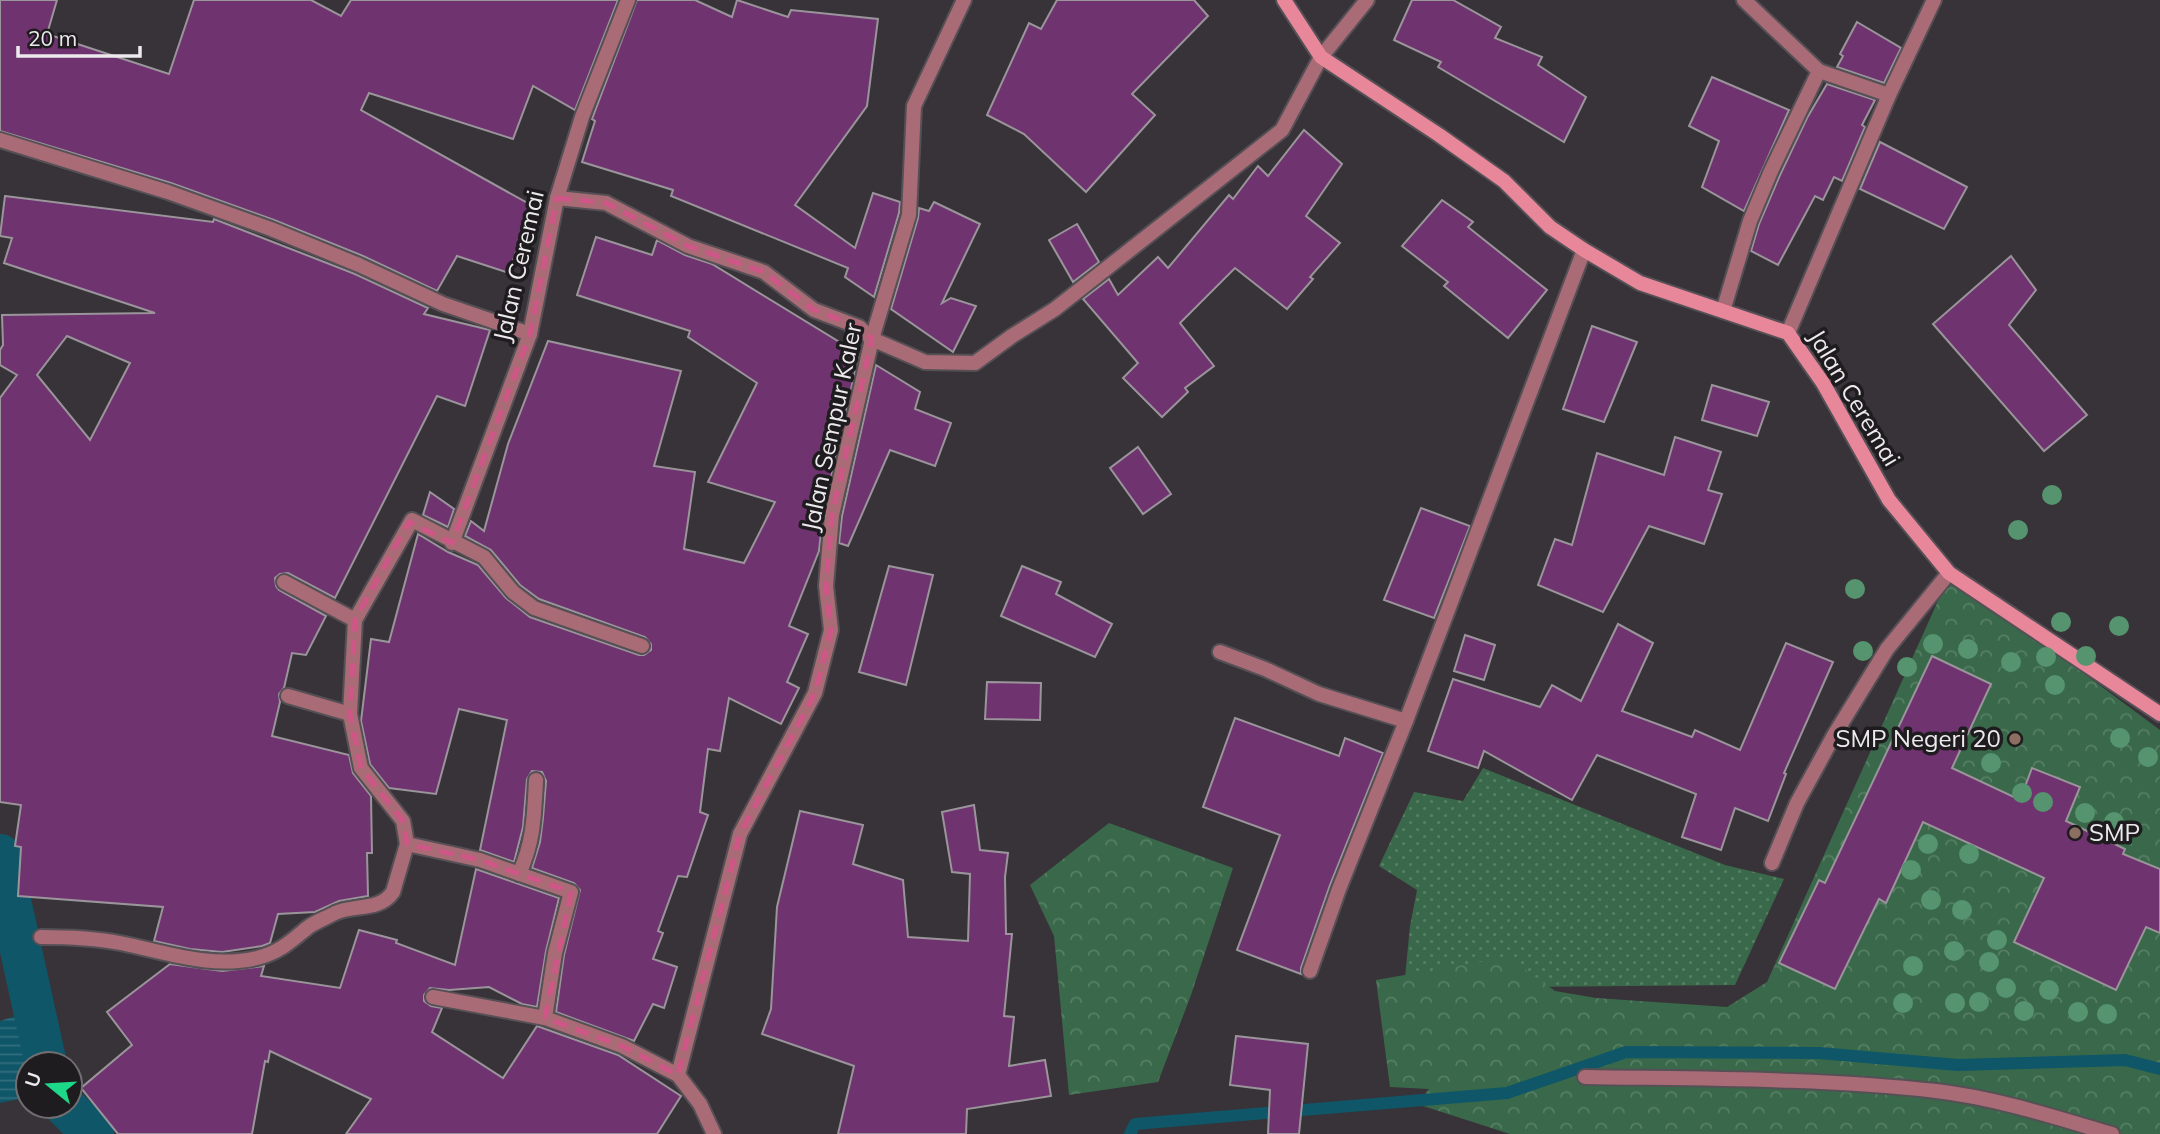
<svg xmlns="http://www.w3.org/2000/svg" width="2160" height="1134" viewBox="0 0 2160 1134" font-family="Mulish,sans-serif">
<defs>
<pattern id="grass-dots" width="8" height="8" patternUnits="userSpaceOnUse" patternTransform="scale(1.75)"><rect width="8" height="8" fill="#39694a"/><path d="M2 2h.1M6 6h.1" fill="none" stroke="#567f64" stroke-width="1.8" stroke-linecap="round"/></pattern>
<pattern id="forest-crowns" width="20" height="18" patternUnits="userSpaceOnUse" patternTransform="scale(1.75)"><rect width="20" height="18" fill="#39694a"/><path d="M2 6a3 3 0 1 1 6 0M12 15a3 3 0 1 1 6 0" fill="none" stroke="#567f64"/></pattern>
<pattern id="water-rules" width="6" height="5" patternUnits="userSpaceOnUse" patternTransform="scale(1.75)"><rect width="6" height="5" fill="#0f5668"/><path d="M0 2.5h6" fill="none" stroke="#326e7e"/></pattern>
</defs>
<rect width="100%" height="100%" fill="#383338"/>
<polygon fill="url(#grass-dots)" points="1483,768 1725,865 1784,879 1735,985 1404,988 1410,926 1417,890 1379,866 1414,792 1463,801"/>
<g fill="url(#forest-crowns)">
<polygon points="1950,574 2160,730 2160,1134 1510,1134 1417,1104 1429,1089 1390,1087 1376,980 1508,957 1555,991 1596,998 1727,1007 1767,982"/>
<polygon points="1109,823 1233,868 1191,995 1158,1082 1069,1095 1054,936 1030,885"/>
</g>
<polygon fill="url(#water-rules)" points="16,1016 28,1072 28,1097 0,1103 0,1021"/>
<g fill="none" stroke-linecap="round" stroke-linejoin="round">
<polyline stroke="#0f5668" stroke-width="12" points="1130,1134 1135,1124 1507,1093 1626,1052 1819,1053 1958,1065 2125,1060 2160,1069"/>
<g stroke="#0f5668" stroke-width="42">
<polyline points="0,855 46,1064"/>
<polyline points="65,1106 93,1134"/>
</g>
</g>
<g fill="#6f3370" stroke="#9a959a" stroke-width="2" fill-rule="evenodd">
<polygon points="0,0 57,0 47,34 169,74 194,0 311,0 341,16 351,0 618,0 575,110 533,86 513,139 369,93 361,110 531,205 509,273 457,256 437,291 363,256 274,220 171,183 0,131"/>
<polygon points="637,0 695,0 732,17 737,0 788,17 791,10 878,19 867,106 795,205 855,248 873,193 900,202 899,213 874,297 845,277 848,268 671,196 673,190 582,162 595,121 592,119"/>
<polygon points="1057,0 1194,0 1208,16 1132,94 1155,115 1086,192 1024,134 987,115 1029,23 1041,29"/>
<polygon points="1412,0 1453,0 1501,27 1495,38 1542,57 1538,65 1586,97 1564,142 1438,67 1441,62 1394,40"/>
<polygon points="1857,22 1901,48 1884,83 1837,67 1843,56 1840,54"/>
<polygon points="1712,77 1789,110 1744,211 1702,187 1719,141 1689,126"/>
<polygon points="1827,84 1875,100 1862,125 1865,127 1842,181 1834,177 1823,200 1815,196 1778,265 1751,251 1759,224 1780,175 1807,118"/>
<polygon points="1304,130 1342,164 1306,216 1340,243 1310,277 1313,279 1287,309 1235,268 1180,323 1214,366 1185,388 1188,392 1162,417 1123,378 1138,363 1083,299 1109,279 1118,295 1158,257 1168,268 1229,195 1233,199 1258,166 1268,176"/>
<polygon points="1880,142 1967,187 1944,229 1860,189"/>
<path d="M 5,196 L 213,222 L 214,219 L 355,274 L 428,308 L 424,314 L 490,330 L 465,406 L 437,396 L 335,598 L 288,573 L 280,574 L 275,578 L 276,586 L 279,590 L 326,616 L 306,655 L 292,653 L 284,688 L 279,694 L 280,702 L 272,736 L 349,755 L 353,773 L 371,796 L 372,853 L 367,853 L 368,896 L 339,901 L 315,912 L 278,914 L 270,943 L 262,946 L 222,952 L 190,949 L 154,941 L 163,907 L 18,896 L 21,847 L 15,846 L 21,805 L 0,802 L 0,398 L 17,375 L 0,365 L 0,350 L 3,345 L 2,315 L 155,313 L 4,263 L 12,238 L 0,236 ZM 67,336 L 130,363 L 90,440 L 37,375 Z"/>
<polygon points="1442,200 1473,222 1468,227 1547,290 1508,338 1444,286 1448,282 1402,246"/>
<polygon points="934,202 980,224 942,303 951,298 976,306 953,352 891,309 918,218 919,208 929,211"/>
<polygon points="1077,224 1099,262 1073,282 1049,240"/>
<polygon points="596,237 652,255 657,240 685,255 712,264 859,354 823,513 819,551 789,626 808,634 787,682 799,688 781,724 729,698 720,751 708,749 700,812 708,815 687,877 678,876 658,931 663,933 653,959 677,967 664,1008 653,1004 634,1041 556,1012 564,955 580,890 574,883 532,868 540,842 543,818 546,781 542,772 532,771 527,779 523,827 514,862 480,850 507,720 459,709 436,794 389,788 370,764 361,721 371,639 389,642 418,534 448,552 478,565 506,598 530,617 639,655 644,655 651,650 651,644 645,637 539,599 520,585 491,550 465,536 471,521 484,531 508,444 548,341 681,371 654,466 695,472 684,549 744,563 775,502 708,482 757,383 688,337 690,331 577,295"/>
<polygon points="2011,256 2036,290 2009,325 2087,415 2044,451 1933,324"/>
<polygon points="1592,326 1637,342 1604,422 1563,409"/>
<polygon points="876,365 920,392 915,409 951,423 935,466 890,450 848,546 839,543 842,516"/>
<polygon points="1712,385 1769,402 1757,436 1702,420"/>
<polygon points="1675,437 1721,452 1708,490 1722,494 1704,544 1649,526 1603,612 1538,585 1555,539 1572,545 1597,453 1664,475"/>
<polygon points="1138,447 1171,494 1143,514 1110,468"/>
<polygon points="430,492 454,509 448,527 423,515"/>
<polygon points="1421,508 1470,526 1434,618 1384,600"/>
<polygon points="889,566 933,575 906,685 859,672"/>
<polygon points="1022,566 1061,582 1056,594 1112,624 1095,657 1001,616"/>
<polygon points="1618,624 1653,643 1622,711 1692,737 1695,730 1740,750 1786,643 1833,662 1784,773 1786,774 1768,821 1735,808 1721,850 1682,837 1696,794 1597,755 1572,800 1484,751 1478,768 1428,751 1453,679 1540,707 1552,685 1581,701"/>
<polygon points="1465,635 1495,645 1484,680 1454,671"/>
<polygon points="1932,656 1991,684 1952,768 2020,800 2032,768 2080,787 2066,821 2125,849 2123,854 2160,869 2160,933 2146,927 2116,990 2014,942 2044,878 1923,822 1886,903 1879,899 1835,989 1779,963 1819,880 1825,883"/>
<polygon points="987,682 1041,683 1040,720 985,719"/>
<polygon points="1235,718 1339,756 1345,738 1383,753 1330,885 1301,968 1301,974 1237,950 1280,835 1203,807"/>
<polygon points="974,805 980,850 1008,853 1005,877 1006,934 1012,934 1004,1016 1014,1017 1009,1066 1045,1060 1051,1096 967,1109 966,1134 838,1134 854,1066 762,1034 771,1009 777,907 800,811 863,825 853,864 903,880 908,937 968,941 970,874 952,872 942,812"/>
<polygon points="476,869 559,898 546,951 537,1007 522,1004 489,987 449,990 430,988 424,995 424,1001 431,1006 442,1008 432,1032 503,1078 537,1026 618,1055 681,1096 657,1134 346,1134 371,1099 270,1051 268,1062 265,1061 252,1134 118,1134 81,1088 132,1045 107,1012 170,964 222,971 264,966 261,976 340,988 359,930 397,940 396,943 455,965"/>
<polygon points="1236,1036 1308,1044 1299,1134 1268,1134 1270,1090 1230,1085"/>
</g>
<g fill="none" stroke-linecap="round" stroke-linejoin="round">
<defs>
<polyline id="lane" points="1321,57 1367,0"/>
<g id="street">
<polyline points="1744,0 1819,71 1889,95"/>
<polyline points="0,140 168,192 271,229 359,265 443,304 530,334"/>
<polyline points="557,198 606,203 688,246 764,272 814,310 859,327 872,339 925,362 975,363 1012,336 1055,309 1282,130 1321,57"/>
<polyline points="1723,311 1750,221 1771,171 1819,71"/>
<polyline points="1788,333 1889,95 1934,0"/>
<polyline points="452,543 530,334 557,198 582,117 628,0"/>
<polyline points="284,582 355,620"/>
<polyline points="1220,652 1265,669 1319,694 1406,721"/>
<polyline points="288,696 350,714"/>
<polyline points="1772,863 1797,803 1833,737 1887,649 1949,573"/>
<path d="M 519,874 C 534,841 534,816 536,780"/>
<path d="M 41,937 C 67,937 94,938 120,943 C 166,952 210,969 257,958 C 280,952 290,942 307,928 C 315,922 326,918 335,913 C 354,904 379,912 393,892 L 407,844"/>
<polyline points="1310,971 1339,889 1406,721 1584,250"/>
<polyline points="433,997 545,1018 622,1046 678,1075 700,1104 714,1134"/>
<polyline points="545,1018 555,953 571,892 480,860 407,844 403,821 361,768 350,714 355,620 412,520 484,557 513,592 534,608 642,646"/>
<polyline points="678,1075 740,834 815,693 831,630 826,586 832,515 872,339 909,215 914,106 964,0"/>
<path d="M 1585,1077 C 1702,1079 1820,1078 1936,1091 C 1996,1098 2054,1117 2112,1134"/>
</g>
<polyline id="secondary" points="1284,0 1321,57 1439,135 1504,181 1550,227 1584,250 1640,283 1788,333 1823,383 1889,500 1949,573 2160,714"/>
</defs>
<use href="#lane" stroke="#555055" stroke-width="18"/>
<use href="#street" stroke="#555055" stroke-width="18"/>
<use href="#secondary" stroke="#555055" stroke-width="18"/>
<use href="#lane" stroke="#a96b76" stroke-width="14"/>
<use href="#street" stroke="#a96b76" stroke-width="14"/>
<use href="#secondary" stroke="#e9879a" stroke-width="14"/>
</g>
<g fill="#55946e">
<circle cx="2052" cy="495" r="10"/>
<circle cx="2018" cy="530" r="10"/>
<circle cx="1855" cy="589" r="10"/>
<circle cx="2061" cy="622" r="10"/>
<circle cx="2119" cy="626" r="10"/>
<circle cx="1933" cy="644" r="10"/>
<circle cx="1968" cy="649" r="10"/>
<circle cx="1863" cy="651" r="10"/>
<circle cx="2086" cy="656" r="10"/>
<circle cx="2046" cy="657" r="10"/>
<circle cx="2011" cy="662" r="10"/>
<circle cx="1907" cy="667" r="10"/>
<circle cx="2055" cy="685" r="10"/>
<circle cx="2120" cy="738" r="10"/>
<circle cx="2148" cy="757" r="10"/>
<circle cx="1991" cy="763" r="10"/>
<circle cx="2022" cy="793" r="10"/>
<circle cx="2043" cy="802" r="10"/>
<circle cx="2085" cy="813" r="10"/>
<circle cx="2114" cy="822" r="10"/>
<circle cx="1928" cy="844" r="10"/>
<circle cx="1969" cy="854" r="10"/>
<circle cx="1911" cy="870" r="10"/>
<circle cx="1931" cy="900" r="10"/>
<circle cx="1962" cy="910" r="10"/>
<circle cx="1997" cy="940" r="10"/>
<circle cx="1954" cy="951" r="10"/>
<circle cx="1989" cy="962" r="10"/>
<circle cx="1913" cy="966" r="10"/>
<circle cx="2006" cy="988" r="10"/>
<circle cx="2049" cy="990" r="10"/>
<circle cx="1979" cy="1002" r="10"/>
<circle cx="1903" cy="1003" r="10"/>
<circle cx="1955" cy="1003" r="10"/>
<circle cx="2024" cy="1011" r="10"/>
<circle cx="2078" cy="1012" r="10"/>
<circle cx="2107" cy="1014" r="10"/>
</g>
<path fill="none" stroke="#cf5787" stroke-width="5" stroke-dasharray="14 9" stroke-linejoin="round" d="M 557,198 L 606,203 L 688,246 L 764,272 L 814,310 L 859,327 L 872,339 L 832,515 L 826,586 L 831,630 L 815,693 L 740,834 L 678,1075 L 622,1046 L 545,1018 L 571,892 L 480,860 L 407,844 L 403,821 L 361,768 L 350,714 L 355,620 L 409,522 L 452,543 L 530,334 Z"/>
<g fill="#8d6e63" stroke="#1e1c1e" stroke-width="2.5">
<circle cx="2015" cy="739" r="7"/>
<circle cx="2075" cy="833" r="7"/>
</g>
<g text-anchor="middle" stroke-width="7" stroke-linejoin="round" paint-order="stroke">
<g font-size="24" fill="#edeaed" stroke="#1e1c1e">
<text transform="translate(519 266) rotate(-77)" y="8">Jalan Ceremai</text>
<text transform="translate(1854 398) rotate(59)" y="8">Jalan Ceremai</text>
<text transform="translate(832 427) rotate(-78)" y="8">Jalan Sempur Kaler</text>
</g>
<g font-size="24" fill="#edeaed" stroke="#1e1c1e" text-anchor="end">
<text x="2001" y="747">SMP Negeri 20</text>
<text x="2089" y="841" text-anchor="start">SMP</text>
</g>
</g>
<g transform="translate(49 1085) rotate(288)"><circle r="33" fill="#1e1c1e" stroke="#716e71" stroke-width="2"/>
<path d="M0-5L12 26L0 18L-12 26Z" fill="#1dd888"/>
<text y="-10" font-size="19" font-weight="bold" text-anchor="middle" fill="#edeaed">U</text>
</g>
<path d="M18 46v10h122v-10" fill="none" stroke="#edeaed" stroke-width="3.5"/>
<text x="28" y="46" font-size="21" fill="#edeaed" stroke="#1e1c1e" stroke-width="5" paint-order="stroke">20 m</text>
</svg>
